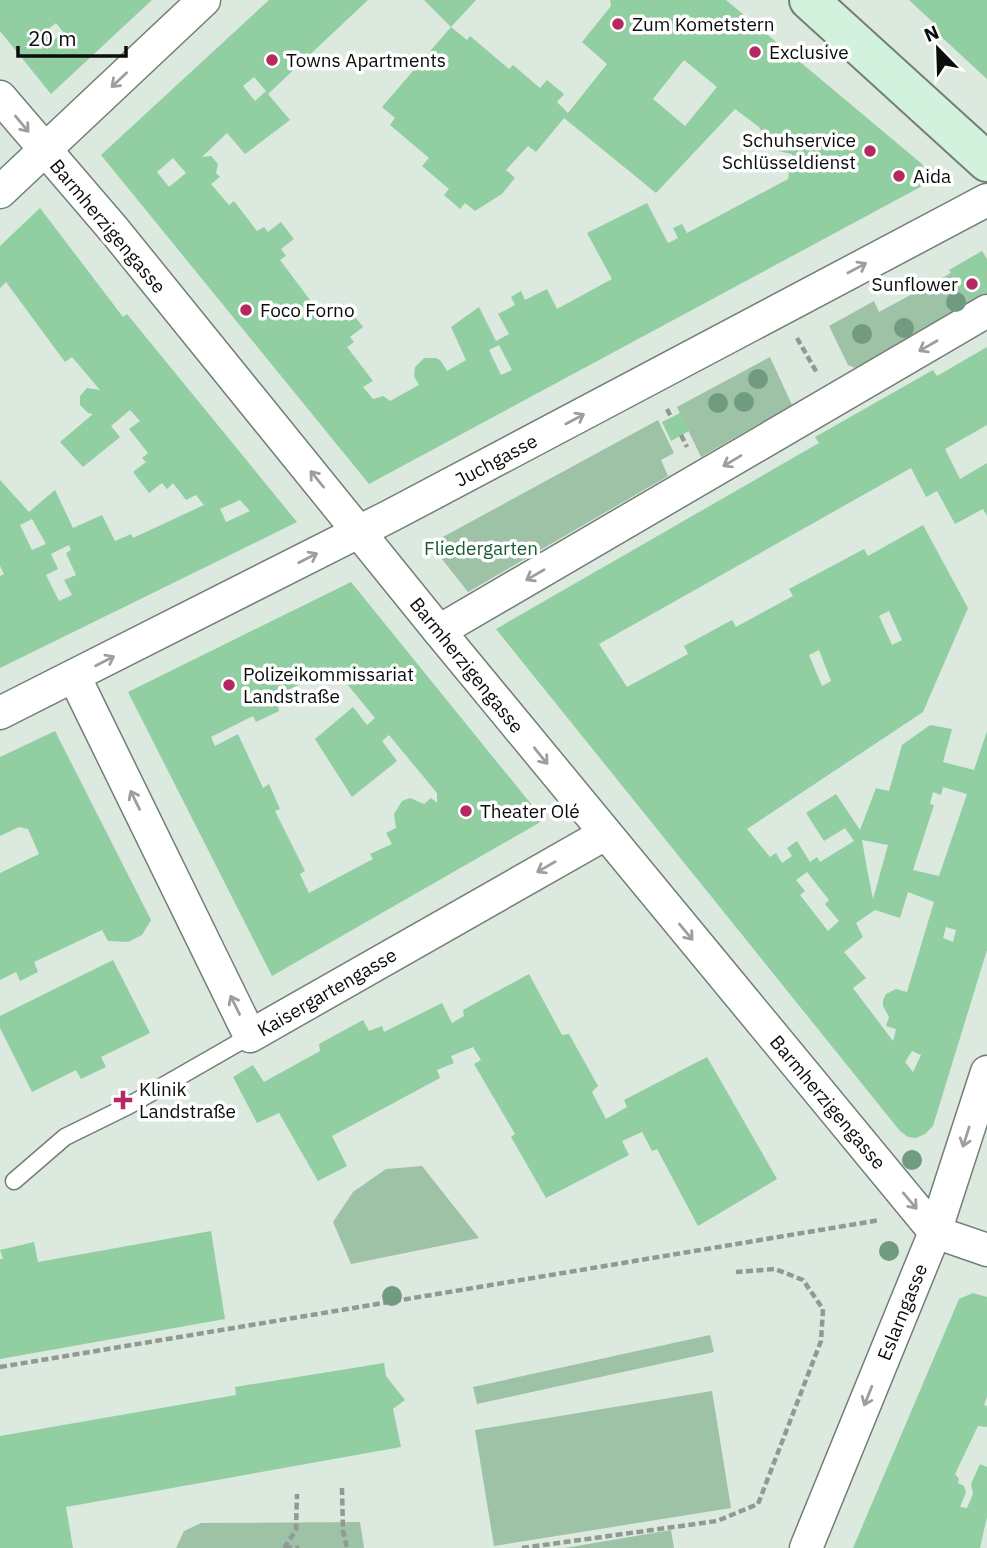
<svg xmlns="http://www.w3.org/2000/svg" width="987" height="1548" viewBox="0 0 987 1548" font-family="'IBM Plex Sans',sans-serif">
<rect width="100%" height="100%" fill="#dce9df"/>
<g fill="#9dc2a6">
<polygon points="951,273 970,305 855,368 848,365 829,326 874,301 879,312"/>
<polygon points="770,357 792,405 701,457 677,407"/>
<polygon points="658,420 674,453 661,460 668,476 468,592 430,544"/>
<polygon points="422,1166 479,1238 351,1264 333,1222 353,1192 386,1169"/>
<polygon points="710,1335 714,1352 477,1404 473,1387"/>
<polygon points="712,1391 731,1508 494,1546 475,1430"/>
<polygon points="360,1522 364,1548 176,1548 184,1531 201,1523"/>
<polygon points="671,1530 674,1548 565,1548"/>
</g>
<g fill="#91cea2" fill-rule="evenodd">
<path d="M 0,0 L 152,0 L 51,94 L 0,31 ZM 56,23 L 63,32 L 54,40 L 46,31 Z"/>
<path d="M 269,0 L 368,0 L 268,94 L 290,120 L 245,154 L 227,133 L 202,157 L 211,156 L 218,164 L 216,173 L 220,177 L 211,184 L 229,205 L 234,201 L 257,231 L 264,227 L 268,232 L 281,222 L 294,239 L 281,249 L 286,256 L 280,260 L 325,320 L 332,315 L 335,319 L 349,309 L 363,327 L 350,337 L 354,342 L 347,347 L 373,381 L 363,387 L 373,399 L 383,396 L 390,401 L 419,385 L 414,376 L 415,367 L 424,358 L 436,358 L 441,361 L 447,371 L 466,360 L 451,327 L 479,307 L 496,341 L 509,334 L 498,314 L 515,305 L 511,297 L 521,291 L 525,300 L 547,289 L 557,309 L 612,279 L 587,233 L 647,203 L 668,243 L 678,238 L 673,228 L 682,224 L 687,233 L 788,179 L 792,154 L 778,151 L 771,146 L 759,127 L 735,109 L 656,193 L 564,118 L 536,152 L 528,146 L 506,170 L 515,178 L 502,194 L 475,211 L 465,203 L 460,209 L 444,195 L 449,189 L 422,166 L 429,158 L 390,125 L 395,118 L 382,107 L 451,27 L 467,40 L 470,36 L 509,69 L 513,65 L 540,88 L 547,80 L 564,94 L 557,102 L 568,113 L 607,64 L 582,42 L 611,6 L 610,0 L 726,0 L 922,164 L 926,174 L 924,185 L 369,484 L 101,155 ZM 684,60 L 717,87 L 685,126 L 653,99 ZM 254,77 L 266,91 L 255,101 L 243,86 ZM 173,158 L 186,173 L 169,187 L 157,172 ZM 499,345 L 512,370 L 501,375 L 489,350 Z"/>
<polygon points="424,0 476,0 451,27"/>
<polygon points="909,0 987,0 987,79 934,30 937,26"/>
<path d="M 40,208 L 123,317 L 127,314 L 297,522 L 0,668 L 0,576 L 4,574 L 0,566 L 0,480 L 29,512 L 55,490 L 73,528 L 102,515 L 115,541 L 131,534 L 133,538 L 204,505 L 196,495 L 186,500 L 173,483 L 167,489 L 162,483 L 149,493 L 133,472 L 146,462 L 142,458 L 148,453 L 129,429 L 140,421 L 130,410 L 111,426 L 120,437 L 83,467 L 60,442 L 93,414 L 88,413 L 80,405 L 80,396 L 87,388 L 100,390 L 72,357 L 65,362 L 6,282 L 0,288 L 0,246 ZM 240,500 L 250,511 L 226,522 L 220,509 ZM 32,519 L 46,544 L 32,550 L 20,525 ZM 69,545 L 71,550 L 66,553 L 76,575 L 64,580 L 72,595 L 59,601 L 46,575 L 58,569 L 51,554 Z"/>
<polygon points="982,251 987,259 987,296 970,305 949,270"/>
<path d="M 987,347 L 987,425 L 945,449 L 960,479 L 987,463 L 987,516 L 983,509 L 955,524 L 937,491 L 926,497 L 911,468 L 599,644 L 627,687 L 688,654 L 684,646 L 732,620 L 736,627 L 793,596 L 789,589 L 864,549 L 868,556 L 923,525 L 968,608 L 923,712 L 747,829 L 770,857 L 776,853 L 782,863 L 792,856 L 787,848 L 797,841 L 810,862 L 817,857 L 820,862 L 854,841 L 845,828 L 824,841 L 806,813 L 836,794 L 860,830 L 876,788 L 889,791 L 902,745 L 930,725 L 952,729 L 943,762 L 974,770 L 987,731 L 987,950 L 933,1126 L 925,1134 L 916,1138 L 908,1137 L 900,1131 L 496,629 L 819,443 L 815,437 L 933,370 L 937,376 ZM 889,611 L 902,640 L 892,645 L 879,616 ZM 819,650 L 831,681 L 822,686 L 809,655 ZM 943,787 L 967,794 L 939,876 L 913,870 L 934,805 L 930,804 L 933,792 L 941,795 ZM 862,840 L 888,845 L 873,899 L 867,869 ZM 807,872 L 829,900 L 825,904 L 839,921 L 828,931 L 800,895 L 805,891 L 796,880 ZM 908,892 L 934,902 L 907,992 L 896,989 L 886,994 L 883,1000 L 883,1006 L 889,1017 L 886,1026 L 896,1029 L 893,1041 L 853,988 L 866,978 L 844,952 L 863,937 L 856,923 L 875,910 L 900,918 ZM 946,927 L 956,930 L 953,942 L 943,938 ZM 912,1051 L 921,1055 L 913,1072 L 905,1062 Z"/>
<polygon points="680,413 689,431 671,441 662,422"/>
<path d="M 351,582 L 544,820 L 272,976 L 128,692 ZM 326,672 L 338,673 L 375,718 L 367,725 L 353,707 L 315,739 L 352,797 L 397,761 L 382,741 L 389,735 L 437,793 L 437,803 L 431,798 L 424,804 L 410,798 L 402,801 L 394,814 L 396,828 L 386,833 L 392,844 L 370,854 L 373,859 L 309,893 L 300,874 L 305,871 L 275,811 L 280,809 L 269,784 L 263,788 L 238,734 L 215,746 L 211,737 L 253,716 L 256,722 L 279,711 L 278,705 L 294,698 L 290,689 Z"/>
<polygon points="55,731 151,920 142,935 128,942 108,941 102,930 34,962 38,972 20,981 16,972 0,980 0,873 39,854 28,829 19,827 0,836 0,757"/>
<polygon points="113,960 150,1033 101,1057 106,1067 81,1079 76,1070 32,1092 0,1028 0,1016"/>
<polygon points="529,974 562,1035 569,1034 598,1086 592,1092 606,1119 627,1107 624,1100 707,1057 777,1179 698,1226 657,1149 652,1151 642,1132 622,1141 629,1155 546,1198 511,1137 515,1134 474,1064 481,1060 473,1047 451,1056 454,1063 437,1070 440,1078 332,1136 347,1166 318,1181 279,1113 257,1123 233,1077 253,1065 264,1082 320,1051 319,1044 363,1020 369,1031 382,1026 384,1032 442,1003 452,1023 464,1016 463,1010"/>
<polygon points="211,1231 225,1319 0,1359 0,1259 3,1259 0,1250 34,1242 38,1262"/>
<polygon points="973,1293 987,1297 987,1397 984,1405 987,1406 987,1427 978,1426 955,1474 959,1479 958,1483 964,1486 966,1492 960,1507 967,1508 973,1494 971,1484 980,1464 987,1467 987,1517 980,1548 853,1548 959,1299"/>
<polygon points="384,1363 386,1376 405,1400 393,1409 401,1447 66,1507 73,1548 0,1548 0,1436 236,1395 235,1387"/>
</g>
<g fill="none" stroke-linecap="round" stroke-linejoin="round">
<defs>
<polyline id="lane" points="14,1181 65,1137 128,1106 250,1036"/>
<g id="street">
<polyline points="0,97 115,231 439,631 935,1232 987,1250"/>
<polyline points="0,192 204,0"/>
<polyline points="439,631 987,311"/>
<polyline points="74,676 250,1036 605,834"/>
<polyline points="0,713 390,516 987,200"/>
<polyline points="806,1548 935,1232 987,1072"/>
</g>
<polyline id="secondary" points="809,0 987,162"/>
</defs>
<use href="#lane" stroke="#737e76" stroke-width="19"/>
<use href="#street" stroke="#737e76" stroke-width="35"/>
<use href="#secondary" stroke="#737e76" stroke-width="42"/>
<g stroke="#909a92" stroke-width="4.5" stroke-dasharray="7 3.5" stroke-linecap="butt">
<polyline points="797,338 817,373"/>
<polyline points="667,409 671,417"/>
<polyline points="681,435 687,447"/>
<polyline points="0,1367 880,1220"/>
<polyline points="342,1488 343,1531 347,1548"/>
<polyline points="285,1547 299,1548"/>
<polyline points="284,1548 296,1530 297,1494"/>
<polyline points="522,1548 717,1521 758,1504 821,1341 823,1309 803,1280 775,1269 736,1272"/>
</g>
<use href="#lane" stroke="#fff" stroke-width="16"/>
<use href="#street" stroke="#fff" stroke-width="32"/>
<use href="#secondary" stroke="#d3f2dd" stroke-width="38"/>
</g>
<g fill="#719b80">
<circle cx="956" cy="302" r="10"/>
<circle cx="904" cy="328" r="10"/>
<circle cx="862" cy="334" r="10"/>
<circle cx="758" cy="379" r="10"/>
<circle cx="744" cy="402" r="10"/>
<circle cx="718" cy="403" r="10"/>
<circle cx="912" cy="1160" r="10"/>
<circle cx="889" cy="1251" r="10"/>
<circle cx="392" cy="1296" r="10"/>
</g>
<defs><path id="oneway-shaft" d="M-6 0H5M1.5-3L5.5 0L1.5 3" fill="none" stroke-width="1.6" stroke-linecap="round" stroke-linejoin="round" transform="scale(1.75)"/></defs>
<g stroke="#9d9f9d">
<use href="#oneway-shaft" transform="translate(119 80) rotate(137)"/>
<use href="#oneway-shaft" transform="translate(22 124) rotate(50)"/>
<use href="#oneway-shaft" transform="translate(857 268) rotate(-28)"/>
<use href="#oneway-shaft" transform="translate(928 346) rotate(150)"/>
<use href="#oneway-shaft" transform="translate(575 419) rotate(-28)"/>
<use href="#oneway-shaft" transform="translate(732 461) rotate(149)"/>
<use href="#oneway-shaft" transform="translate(317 479) rotate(-129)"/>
<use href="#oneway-shaft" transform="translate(308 558) rotate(-27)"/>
<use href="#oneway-shaft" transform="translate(535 575) rotate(150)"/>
<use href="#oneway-shaft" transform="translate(105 661) rotate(-27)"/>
<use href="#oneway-shaft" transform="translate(541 756) rotate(51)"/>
<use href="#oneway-shaft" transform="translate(135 800) rotate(-116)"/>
<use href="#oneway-shaft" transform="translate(546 867) rotate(150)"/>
<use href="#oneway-shaft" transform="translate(686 932) rotate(50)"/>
<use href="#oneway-shaft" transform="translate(235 1005) rotate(-116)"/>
<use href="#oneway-shaft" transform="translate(966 1137) rotate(108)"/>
<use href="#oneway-shaft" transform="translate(910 1201) rotate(50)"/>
<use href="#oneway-shaft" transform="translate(868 1396) rotate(112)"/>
</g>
<g fill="#b62960" stroke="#fff" stroke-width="2.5">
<circle cx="618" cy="24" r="7"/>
<circle cx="755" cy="52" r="7"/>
<circle cx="272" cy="60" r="7"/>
<circle cx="870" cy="151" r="7"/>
<circle cx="899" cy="176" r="7"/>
<circle cx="972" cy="284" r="7"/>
<circle cx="246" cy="310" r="7"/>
<circle cx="229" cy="685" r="7"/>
<circle cx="466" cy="811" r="7"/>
<path d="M119.5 1089.5h7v7h7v7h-7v7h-7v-7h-7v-7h7z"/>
</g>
<g text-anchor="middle" stroke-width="7" stroke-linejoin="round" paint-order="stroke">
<g font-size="19" fill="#0a0e0b" stroke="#fff" text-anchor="start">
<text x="632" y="31">Zum Kometstern</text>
<text x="769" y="59">Exclusive</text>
<text x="286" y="67">Towns Apartments</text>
<text x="856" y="147" text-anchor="end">Schuhservice<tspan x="856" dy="22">Schlüsseldienst</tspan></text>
<text x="913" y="183">Aida</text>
<text x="958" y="291" text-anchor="end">Sunflower</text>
<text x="260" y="317">Foco Forno</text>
<text x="243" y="681">Polizeikommissariat<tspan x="243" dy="22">Landstraße</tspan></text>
<text x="480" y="818">Theater Olé</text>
<text x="139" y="1096">Klinik<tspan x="139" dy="22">Landstraße</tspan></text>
</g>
<g font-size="19" fill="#0a0e0b" stroke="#fff">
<text transform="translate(108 226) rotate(50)" y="7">Barmherzigengasse</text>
<text transform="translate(496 460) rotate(-28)" y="7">Juchgasse</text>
<text transform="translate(467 665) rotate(51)" y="7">Barmherzigengasse</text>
<text transform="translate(327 992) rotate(-30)" y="7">Kaisergartengasse</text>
<text transform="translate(828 1102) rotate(50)" y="7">Barmherzigengasse</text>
<text transform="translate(902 1312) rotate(-68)" y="7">Eslarngasse</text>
</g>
<g font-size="19" fill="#195b33" stroke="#fff">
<text x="481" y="555">Fliedergarten</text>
</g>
</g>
<g transform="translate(938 49) rotate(337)" stroke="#ffffff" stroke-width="5" paint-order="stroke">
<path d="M0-5L12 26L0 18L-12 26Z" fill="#0a0e0b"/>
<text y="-10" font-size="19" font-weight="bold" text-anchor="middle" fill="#0a0e0b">N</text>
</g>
<path d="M18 46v10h108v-10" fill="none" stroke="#0a0e0b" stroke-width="3.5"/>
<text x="28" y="46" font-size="21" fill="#0a0e0b" stroke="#ffffff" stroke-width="5" paint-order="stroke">20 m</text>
</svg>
